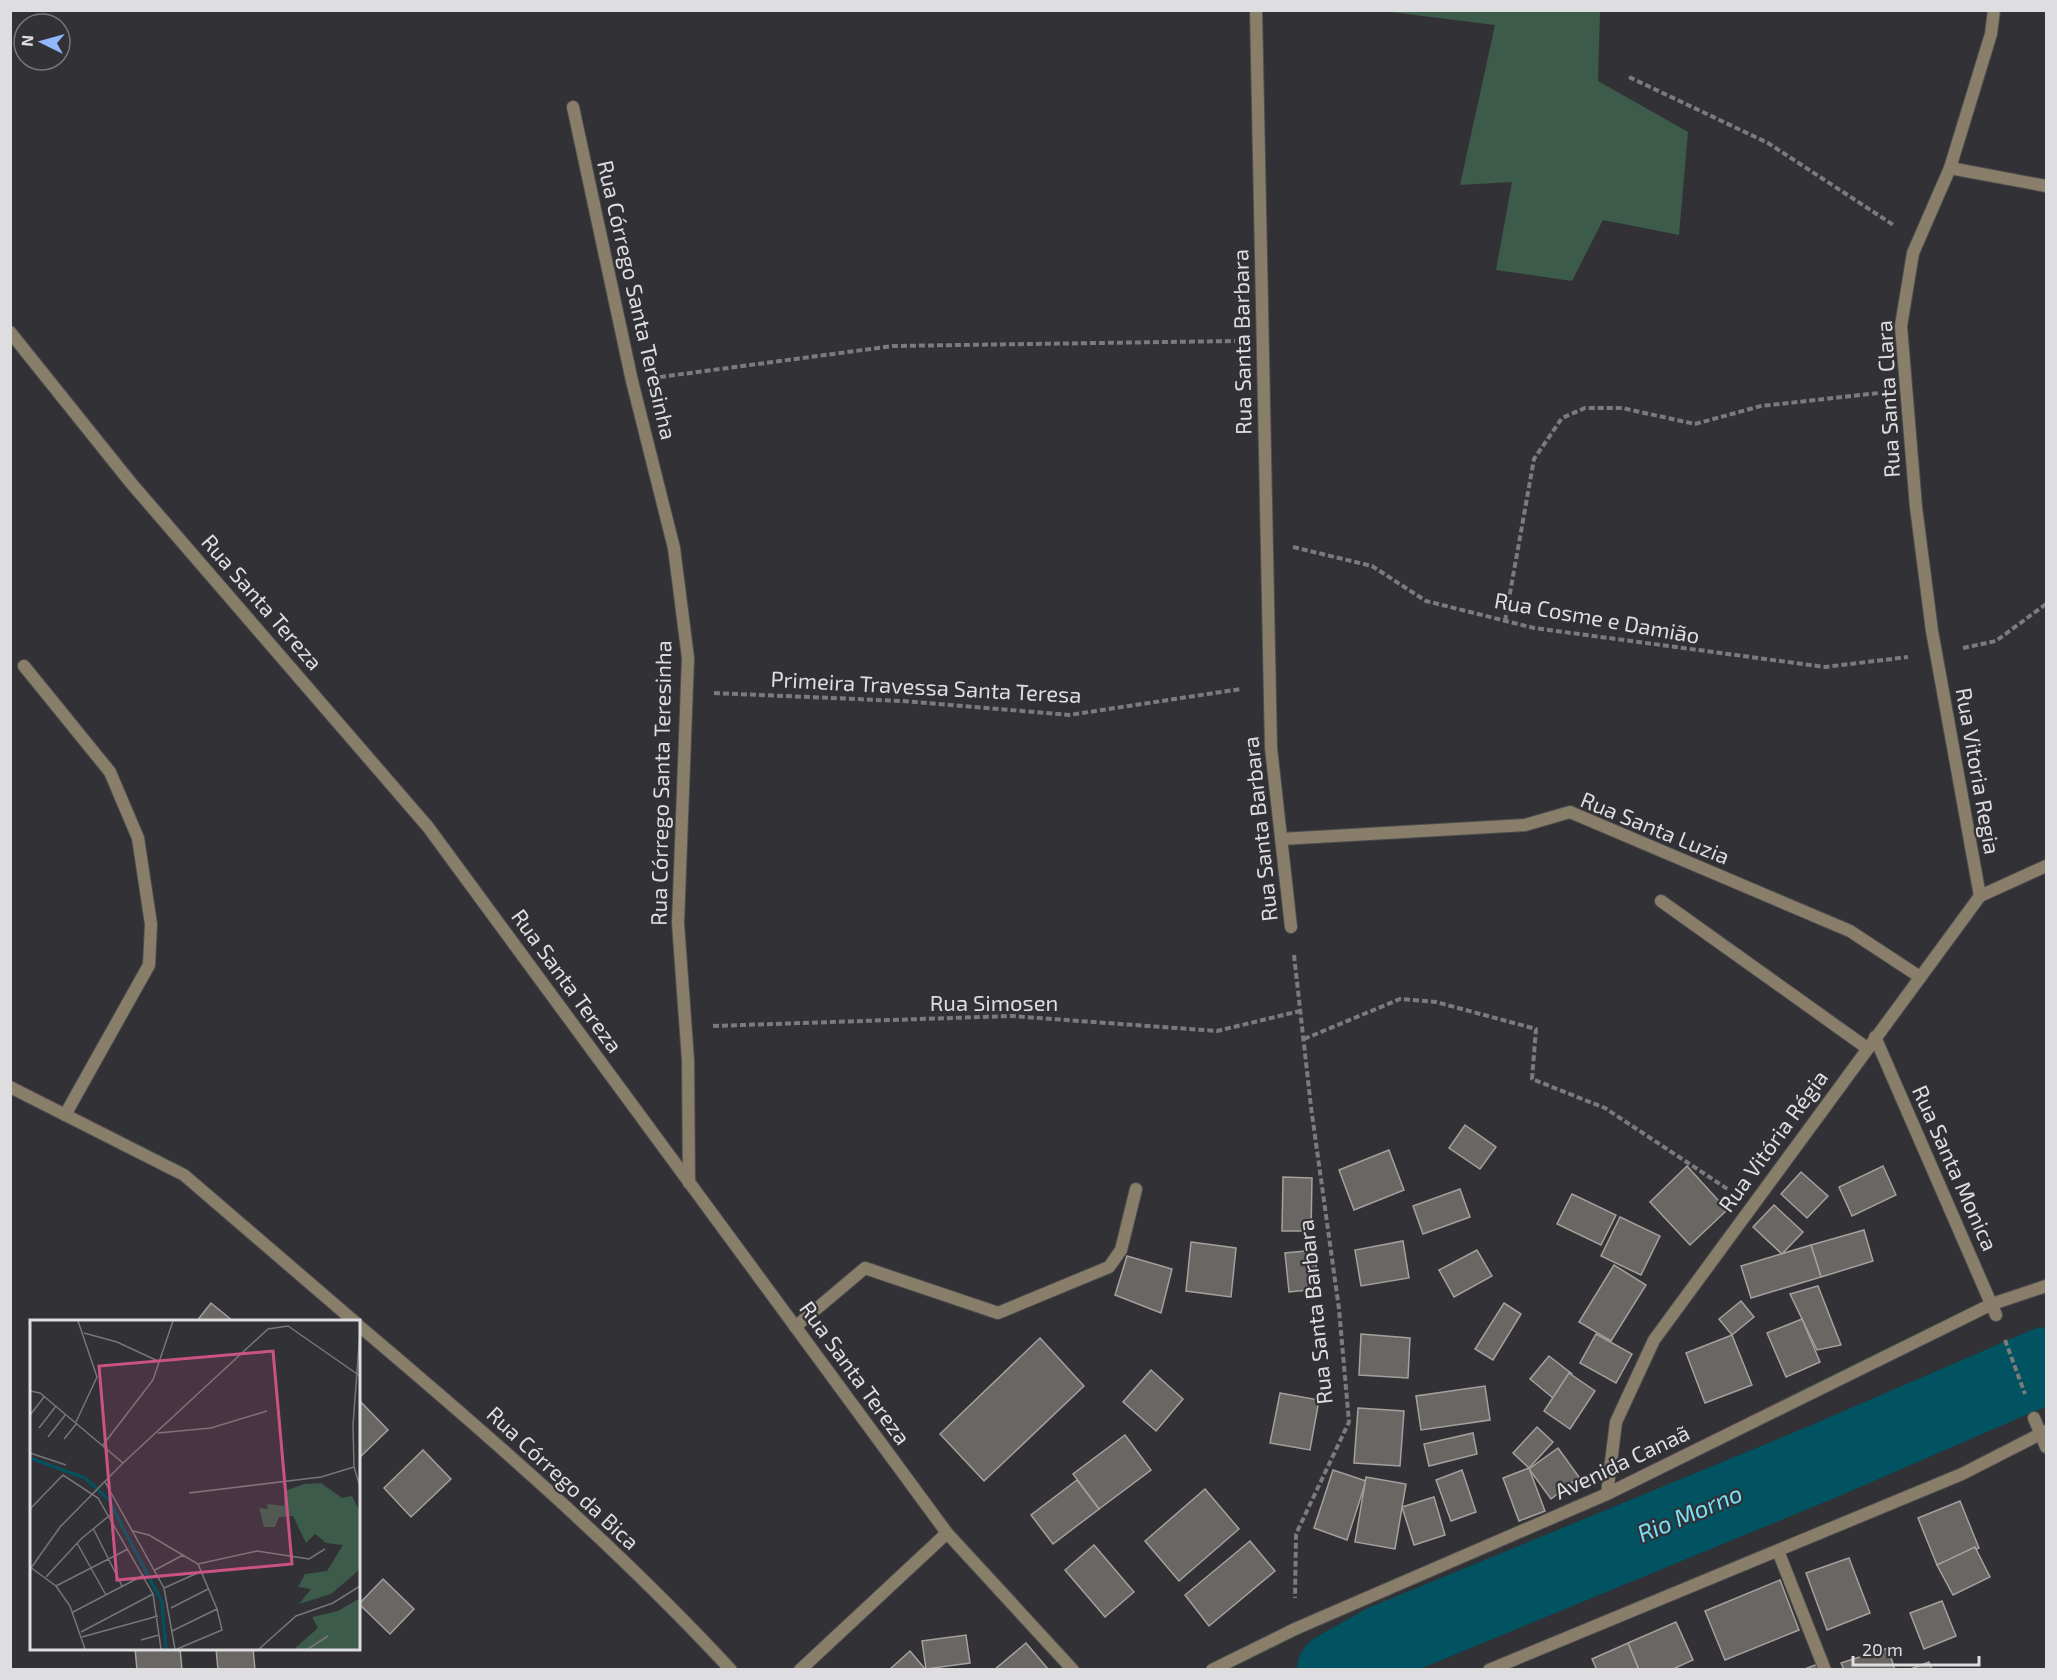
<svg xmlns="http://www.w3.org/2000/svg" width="2057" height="1680" viewBox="0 0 2057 1680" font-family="'Exo 2',sans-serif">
<rect width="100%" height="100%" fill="#323135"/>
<polygon fill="#3c5b4b" points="1383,11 1600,11 1598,81 1688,132 1679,235 1603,220 1572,281 1496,270 1512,182 1460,185 1495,25"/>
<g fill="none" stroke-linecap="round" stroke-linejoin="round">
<polyline stroke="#015361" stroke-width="76" points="1335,1670 1383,1643 1822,1462 2046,1365"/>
</g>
<g fill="#6a6663" stroke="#a5a09d" stroke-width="1.5">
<polygon points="1465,1125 1496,1147 1480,1169 1449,1148"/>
<polygon points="1389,1150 1404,1190 1354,1210 1339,1170"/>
<polygon points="1687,1166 1727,1210 1690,1245 1650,1202"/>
<polygon points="1883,1166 1896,1195 1852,1216 1839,1187"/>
<polygon points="1801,1172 1828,1196 1807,1218 1781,1194"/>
<polygon points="1283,1177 1312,1178 1311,1231 1282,1231"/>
<polygon points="1460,1189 1470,1217 1423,1234 1413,1206"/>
<polygon points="1572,1194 1616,1215 1601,1245 1557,1224"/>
<polygon points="1774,1205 1803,1232 1782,1254 1753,1227"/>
<polygon points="1620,1217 1660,1236 1641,1275 1601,1256"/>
<polygon points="1864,1230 1873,1261 1821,1277 1811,1245"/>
<polygon points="1403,1241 1409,1278 1361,1286 1355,1250"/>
<polygon points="1191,1242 1236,1248 1231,1297 1186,1291"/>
<polygon points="1811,1245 1821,1277 1751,1298 1741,1266"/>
<polygon points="1315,1250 1318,1289 1289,1292 1285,1253"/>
<polygon points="1477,1250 1492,1276 1454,1297 1439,1270"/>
<polygon points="1127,1256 1172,1269 1161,1313 1115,1295"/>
<polygon points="1614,1265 1646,1285 1611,1341 1579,1322"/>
<polygon points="1818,1286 1841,1345 1817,1350 1790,1294"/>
<polygon points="1741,1301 1754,1317 1732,1335 1719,1319"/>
<polygon points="211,1303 234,1322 196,1322"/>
<polygon points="1504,1303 1521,1314 1493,1360 1475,1349"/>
<polygon points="1802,1319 1820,1362 1786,1377 1767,1333"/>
<polygon points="1361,1334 1410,1338 1408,1378 1359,1375"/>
<polygon points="1596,1334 1632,1354 1616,1383 1580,1363"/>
<polygon points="1732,1335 1752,1385 1705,1403 1686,1353"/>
<polygon points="1040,1338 1084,1386 984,1481 940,1434"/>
<polygon points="1549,1356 1572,1374 1553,1398 1530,1379"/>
<polygon points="1151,1370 1183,1399 1156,1431 1123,1402"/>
<polygon points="1569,1373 1595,1391 1570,1429 1544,1411"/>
<polygon points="1485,1386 1490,1420 1421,1430 1416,1396"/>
<polygon points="1280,1393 1319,1400 1310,1450 1270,1443"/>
<polygon points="358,1399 388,1430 358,1459"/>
<polygon points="1358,1408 1404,1411 1400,1466 1354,1463"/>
<polygon points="1537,1427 1553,1442 1529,1468 1513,1453"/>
<polygon points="1473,1433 1477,1454 1429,1466 1424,1444"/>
<polygon points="1125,1435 1151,1470 1099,1509 1073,1474"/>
<polygon points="1558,1448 1579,1477 1551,1499 1529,1469"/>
<polygon points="423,1450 451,1479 411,1517 384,1488"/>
<polygon points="1529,1468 1545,1511 1519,1521 1503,1478"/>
<polygon points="1333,1470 1366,1481 1347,1540 1314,1528"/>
<polygon points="1462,1470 1476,1512 1451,1521 1436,1480"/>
<polygon points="1366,1477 1406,1484 1395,1549 1355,1542"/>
<polygon points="1077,1480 1099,1509 1053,1544 1031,1515"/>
<polygon points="1205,1489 1239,1529 1179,1581 1145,1541"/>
<polygon points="1434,1497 1445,1535 1414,1545 1402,1507"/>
<polygon points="1960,1501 1979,1548 1937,1565 1918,1518"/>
<polygon points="1250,1541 1275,1571 1209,1626 1185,1595"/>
<polygon points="1094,1545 1134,1592 1105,1617 1065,1570"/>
<polygon points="1975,1547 1990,1577 1953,1595 1937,1565"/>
<polygon points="1849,1558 1870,1613 1827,1630 1806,1573"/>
<polygon points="383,1579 414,1609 390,1634 359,1604"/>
<polygon points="1780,1580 1799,1630 1725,1660 1705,1611"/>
<polygon points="1942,1601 1956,1636 1924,1649 1910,1613"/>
<polygon points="1676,1622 1693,1660 1671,1670 1639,1670 1628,1643"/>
<polygon points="966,1635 970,1663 926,1669 922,1641"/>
<polygon points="1026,1643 1048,1669 994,1670"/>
<polygon points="1628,1643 1639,1670 1597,1670 1592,1659"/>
<polygon points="135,1648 180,1648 182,1670 137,1670"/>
<polygon points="216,1648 253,1648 255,1670 218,1670"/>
<polygon points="1888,1648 1895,1670 1844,1670 1841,1663"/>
<polygon points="910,1651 926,1670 889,1670"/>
<polygon points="1929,1662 1932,1670 1908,1670"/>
<polygon points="1818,1664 1820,1670 1802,1670"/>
</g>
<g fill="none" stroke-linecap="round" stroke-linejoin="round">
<defs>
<g id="service">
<polyline points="1950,168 2046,186"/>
<polyline points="24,666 110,772 138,838 151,924 149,965 65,1115"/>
<polyline points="1281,839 1525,825 1570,812 1850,931 1920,977"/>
<polyline points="1661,901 1867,1048"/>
<polyline points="795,1327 865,1268 998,1313 1109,1267 1121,1250 1136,1189"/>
</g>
<g id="minor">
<polyline points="1256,10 1271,748 1291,927"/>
<polyline points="573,107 632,381 674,548 688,658 678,923 688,1060 689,1183"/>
<polyline points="10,332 131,483 428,827 947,1533 1073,1670"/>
<polyline points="1980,896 1932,631 1916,507 1901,326 1913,253 1950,168 1991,34 1994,10"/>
<polyline points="1875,1037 1996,1315"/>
<polyline points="10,1087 184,1175 355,1322"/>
<path d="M 358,1325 C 487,1434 616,1546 731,1670"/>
<polyline points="2034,1418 2046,1447"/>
<polyline points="1607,1494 1616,1422 1654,1340 1980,896 2046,866"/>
<polyline points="1778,1551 1825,1670"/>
<polyline points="800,1670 947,1533"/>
<polyline points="1212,1670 1295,1629 1607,1494 1992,1304 2046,1286"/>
<polyline points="1489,1670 1962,1474 2046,1431"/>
</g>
</defs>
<use href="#service" stroke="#4e4d50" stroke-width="14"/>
<use href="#minor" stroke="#4e4d50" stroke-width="14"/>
<g stroke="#7b7a7d" stroke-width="4" stroke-dasharray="6 3" stroke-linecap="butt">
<polyline points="1629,77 1768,143 1895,226"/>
<polyline points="660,377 893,346 1235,341"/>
<polyline points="1293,547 1372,566 1426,601 1534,628 1825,667 1908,657"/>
<polyline points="1505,621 1534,459 1562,418 1585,408 1622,408 1695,424 1761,406 1879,393"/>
<polyline points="1963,648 1996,641 2046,604"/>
<polyline points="714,693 902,701 1069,715 1241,689"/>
<polyline points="1294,955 1311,1107 1339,1309 1349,1422 1296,1534 1295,1598"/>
<polyline points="713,1026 1011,1016 1217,1031 1300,1011"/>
<polyline points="1304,1039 1400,999 1436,1002 1536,1029 1532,1079 1605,1108 1729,1190"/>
<polyline points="2005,1340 2025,1394"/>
</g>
<use href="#service" stroke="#897e6a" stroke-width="12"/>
<use href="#minor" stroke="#897e6a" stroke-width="12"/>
</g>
<g text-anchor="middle" stroke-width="4.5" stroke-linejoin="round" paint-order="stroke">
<g font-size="22" fill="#dedee0" stroke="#323135">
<text transform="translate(637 300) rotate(77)" y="8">Rua Córrego Santa Teresinha</text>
<text transform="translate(1242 342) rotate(-91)" y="8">Rua Santa Barbara</text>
<text transform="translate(1888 399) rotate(-93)" y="8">Rua Santa Clara</text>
<text transform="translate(262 602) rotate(49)" y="8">Rua Santa Tereza</text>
<text transform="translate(1597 618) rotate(10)" y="8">Rua Cosme e Damião</text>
<text transform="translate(926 687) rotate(3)" y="8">Primeira Travessa Santa Teresa</text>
<text transform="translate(1978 771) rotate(80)" y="8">Rua Vitoria Regia</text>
<text transform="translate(661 783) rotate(-89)" y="8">Rua Córrego Santa Teresinha</text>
<text transform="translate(1655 828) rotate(22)" y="8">Rua Santa Luzia</text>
<text transform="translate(1260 829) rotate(-96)" y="8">Rua Santa Barbara</text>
<text transform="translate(567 981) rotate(54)" y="8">Rua Santa Tereza</text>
<text x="994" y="1011">Rua Simosen</text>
<text transform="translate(1773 1141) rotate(-54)" y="8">Rua Vitória Régia</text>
<text transform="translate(1955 1168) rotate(66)" y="8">Rua Santa Monica</text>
<text transform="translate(1315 1312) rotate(-96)" y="8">Rua Santa Barbara</text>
<text transform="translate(855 1373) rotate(54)" y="8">Rua Santa Tereza</text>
<text transform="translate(1622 1462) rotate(-25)" y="8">Avenida Canaã</text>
<text transform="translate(563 1478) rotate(43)" y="8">Rua Córrego da Bica</text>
</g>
<g font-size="24" font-style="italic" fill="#78e0f7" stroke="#323135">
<text transform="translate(1690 1514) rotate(-23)" y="8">Rio Morno</text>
</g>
</g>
<g transform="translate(30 1320)">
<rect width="330" height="330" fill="#323135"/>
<path d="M 291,163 L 312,178 L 322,176 L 330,192 L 330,243 L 328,251 L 301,274 L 269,284 L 281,269 L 268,267 L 275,254 L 297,251 L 313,225 L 296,223 L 285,214 L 276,223 L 263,196 L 249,197 L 245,207 L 234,207 L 229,188 L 238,189 L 237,184 L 254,186 L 255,171 L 274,164 ZM 330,278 L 330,329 L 264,329 L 288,308 L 282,297 L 308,291 Z" fill="#3c5b4b"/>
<path fill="none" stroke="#015361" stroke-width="3" d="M 0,138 L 55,158 L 78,179 L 132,282 L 136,329"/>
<path fill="none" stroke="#777679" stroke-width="1.5" d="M 330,12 L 323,105 L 324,147 L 330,167M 54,13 L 87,22 L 130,42M 0,71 L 10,73 L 93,143M 0,95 L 14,77M 46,102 L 67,57 L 48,1M 9,108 L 26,86M 128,113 L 181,108 L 237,91M 18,117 L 36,94M 34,119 L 47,103M 73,125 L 123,60 L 143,1M 0,133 L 36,145M 75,162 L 134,268 L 145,329M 159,173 L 291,157 L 324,147M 0,189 L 33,155 L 68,178 L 123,274 L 131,329M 63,208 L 92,266M 103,211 L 119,215 L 168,244 L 187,289 L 192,310 L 147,329M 47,223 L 76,275M 168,244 L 227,231 L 279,239 L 295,229M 0,247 L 26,266 L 40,286 L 55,329M 1,248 L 30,207 L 93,143 L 238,9 L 258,6 L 330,56M 125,250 L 153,235M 16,257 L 51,219 L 80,195M 26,266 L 98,229M 134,268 L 172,251M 141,288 L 178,269M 43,292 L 114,255M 142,311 L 187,289M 51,312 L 123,274M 52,317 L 128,296M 111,320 L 129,315M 229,329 L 266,296 L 303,283 L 330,266M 278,329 L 298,316"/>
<path fill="#ca5383" fill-opacity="0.15" stroke="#ca5383" stroke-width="3" d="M 243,31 L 262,244 L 87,260 L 69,46 Z"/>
<rect width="330" height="330" fill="none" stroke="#dedee0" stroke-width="3"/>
</g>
<rect width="2057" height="1680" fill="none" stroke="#dedee0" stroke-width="24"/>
<g transform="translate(42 42) rotate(275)"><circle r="28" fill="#323135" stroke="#777679" stroke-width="1.5"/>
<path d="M0-4.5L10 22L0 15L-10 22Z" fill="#93b7fd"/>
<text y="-9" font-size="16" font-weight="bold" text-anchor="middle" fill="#dedee0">N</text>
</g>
<path d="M1853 1656v9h126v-9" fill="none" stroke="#dedee0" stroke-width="3"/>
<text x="1862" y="1656" font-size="18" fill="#dedee0" stroke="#323135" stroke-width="4.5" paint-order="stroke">20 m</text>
</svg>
